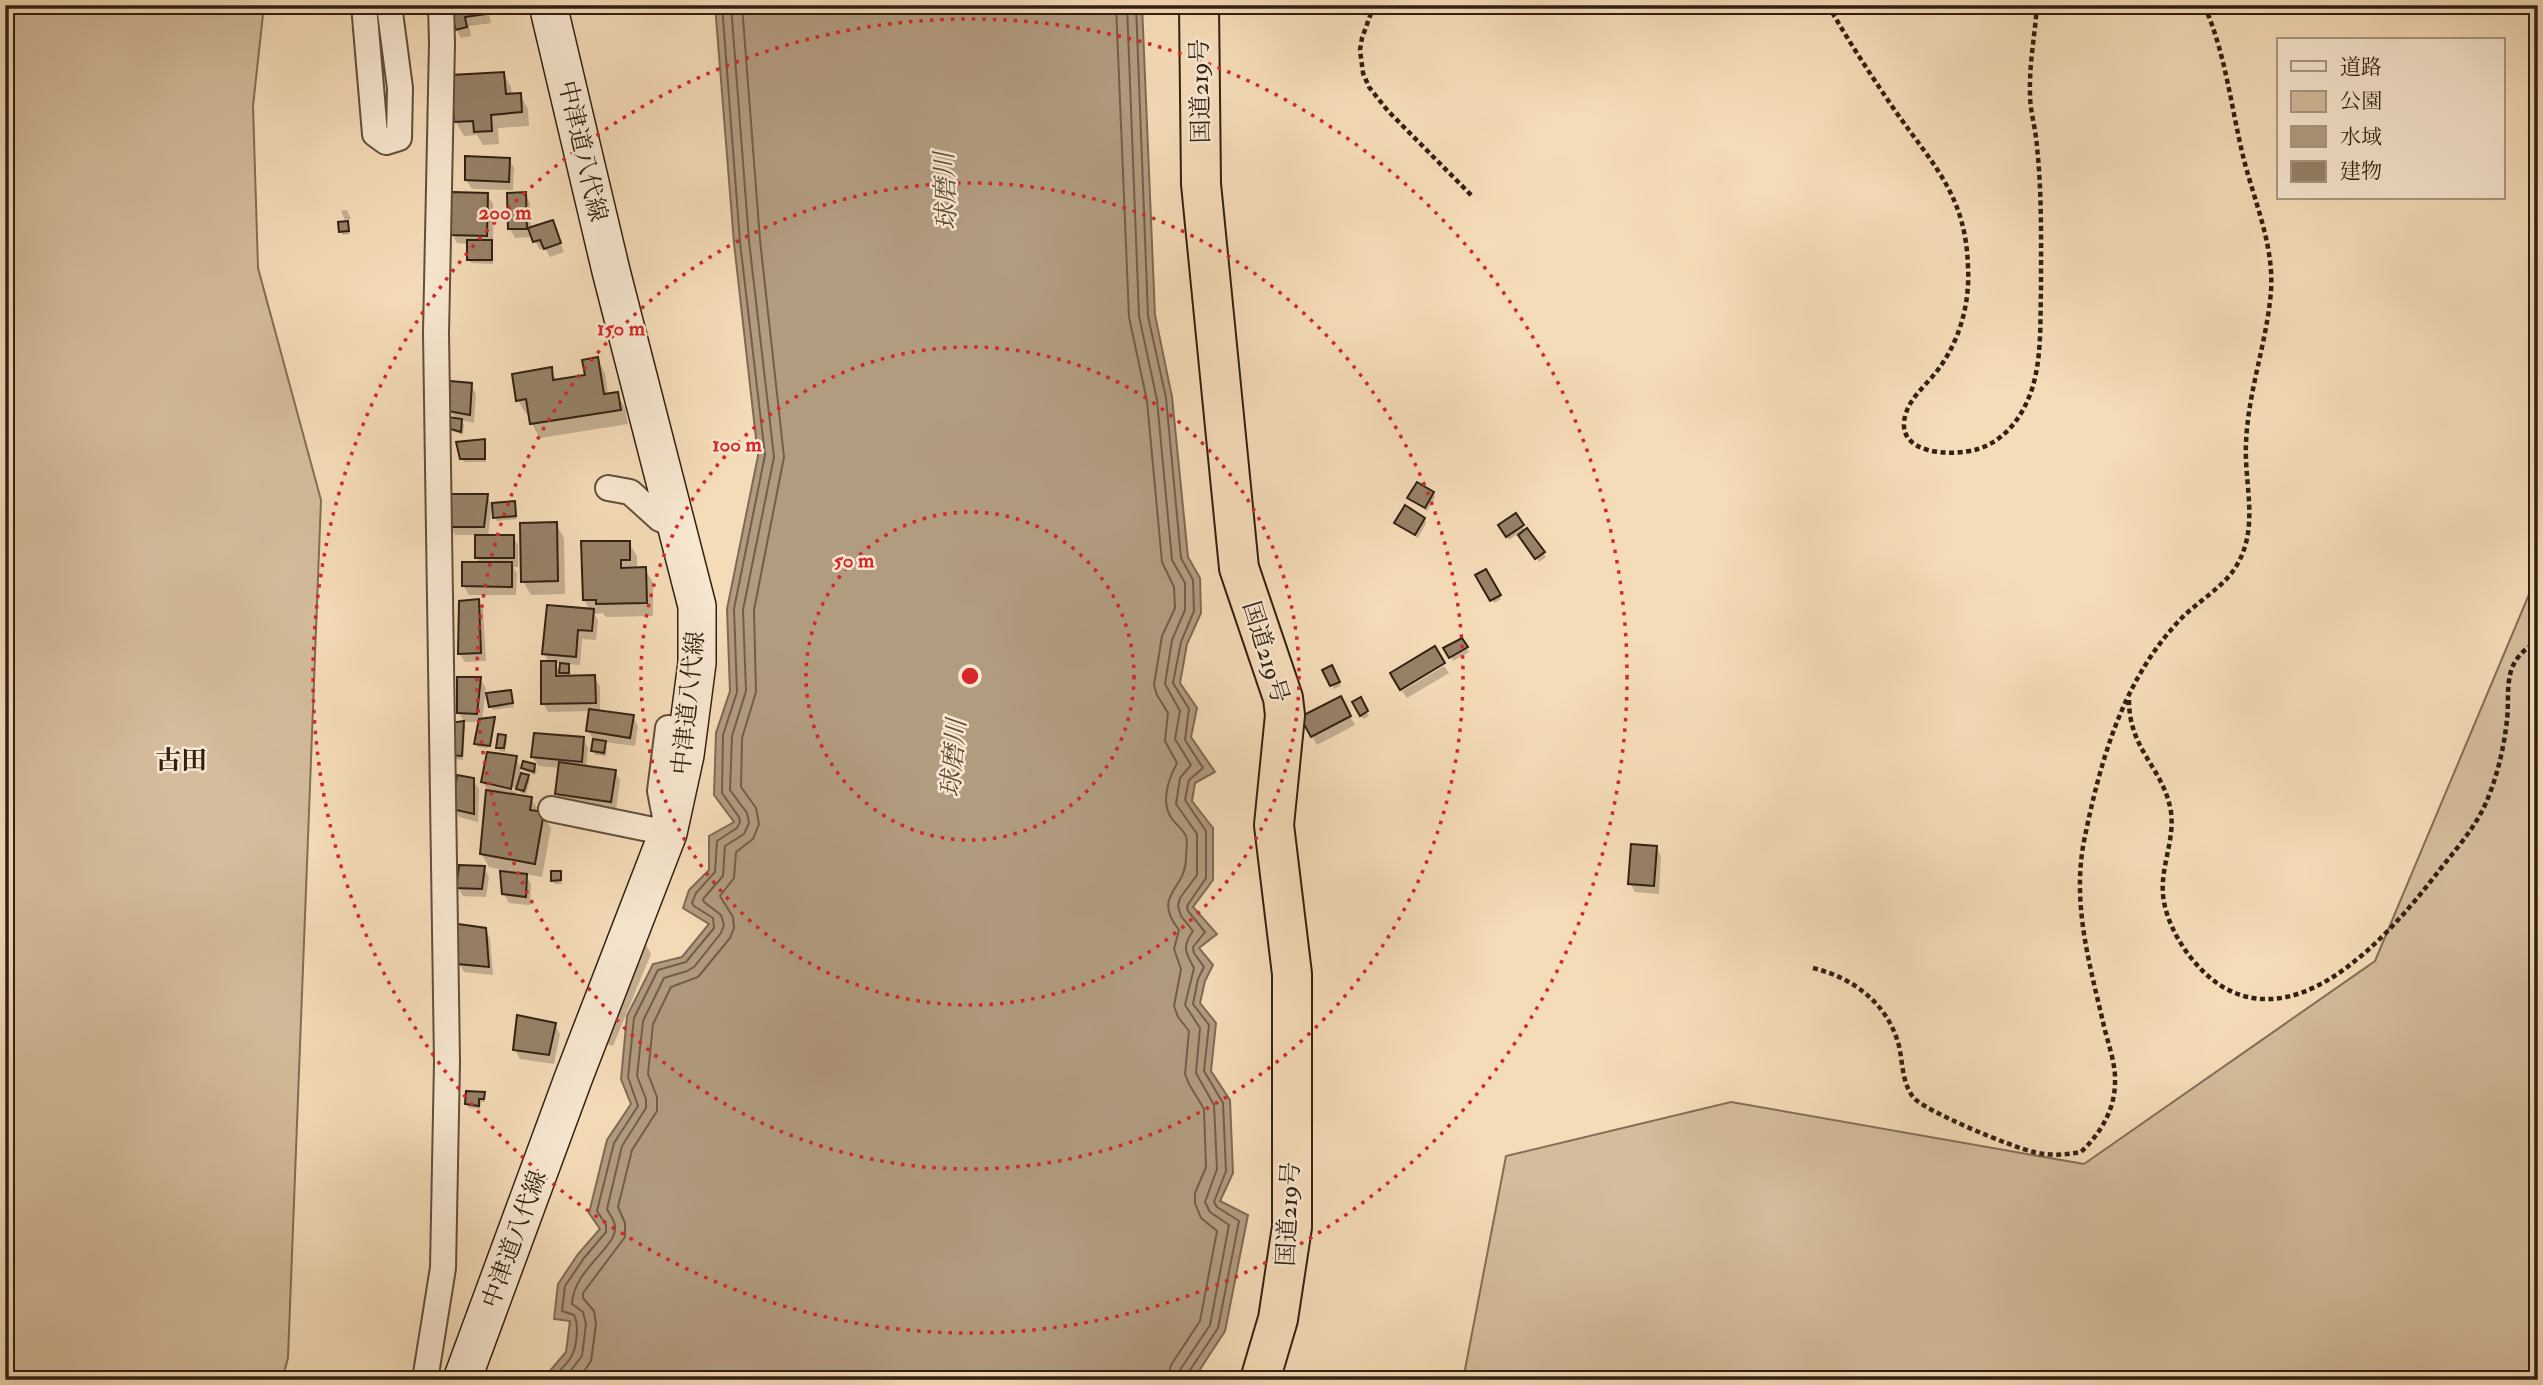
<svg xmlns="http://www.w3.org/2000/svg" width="2543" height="1385" viewBox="0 0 2543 1385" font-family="'IM FELL Double Pica','Noto Serif JP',serif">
<rect width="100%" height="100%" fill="#f5dcb8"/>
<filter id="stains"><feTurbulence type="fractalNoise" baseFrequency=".00286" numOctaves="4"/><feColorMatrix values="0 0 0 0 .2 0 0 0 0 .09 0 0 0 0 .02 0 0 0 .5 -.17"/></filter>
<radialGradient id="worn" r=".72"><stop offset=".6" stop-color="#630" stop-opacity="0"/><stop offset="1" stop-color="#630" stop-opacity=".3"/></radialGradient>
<g fill="#d4bc9c" stroke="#826e57" stroke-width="2">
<polygon points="5,5 264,5 253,106 258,268 321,500 288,1358 282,1380 5,1380"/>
<polygon points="2538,573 2538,1380 1463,1380 1506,1156 1731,1102 2084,1164 2375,961"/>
</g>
<polygon fill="#b29c80" stroke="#7e6a54" stroke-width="2" points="715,5 1142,5 1155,315 1172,397 1188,557 1200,578 1201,613 1187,644 1180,683 1197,708 1191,737 1215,772 1195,783 1192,801 1213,828 1213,880 1193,907 1217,934 1199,948 1213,965 1205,981 1200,1003 1216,1023 1211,1071 1230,1100 1233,1173 1220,1201 1248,1215 1225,1331 1193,1380 553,1380 549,1372 566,1352 570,1321 554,1319 558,1284 578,1254 600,1229 589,1213 607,1140 631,1104 621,1079 627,1016 653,964 682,957 709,924 683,908 689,890 709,870 709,836 734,822 714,795 716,733 730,691 727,609 758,456 734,243"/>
<g fill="#0003" fill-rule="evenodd">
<polygon points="454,5 487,5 491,23 469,26 471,36 461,38 456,29"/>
<polygon points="503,73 511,87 512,96 520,95 528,109 529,126 498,128 499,144 483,145 477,135 464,136 456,122"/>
<polygon points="509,159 514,168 513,190 472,189 466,180"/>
<polygon points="525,194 530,203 531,229 552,222 564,252 550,257 545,248 540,250 533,237 515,238 510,229"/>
<polygon points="487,195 493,204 493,264 471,263 469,260 469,244 457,243 452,234"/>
<polygon points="347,210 351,219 346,220 350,234 343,235 341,231 346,223 341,211"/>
<polygon points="597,359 605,373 608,395 617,394 625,408 628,424 540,438 532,424 530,413 526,414 518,400 551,369 557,381 587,376"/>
<polygon points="471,385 476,394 474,423 461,420 464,425 463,435 452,431 449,427 456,420 450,410"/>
<polygon points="484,440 486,444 486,462 464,462 462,458"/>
<polygon points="1433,493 1435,497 1427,511 1409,498"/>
<polygon points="487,496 492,505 488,536 513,537 518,545 518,567 513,567 517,573 516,595 469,595 464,586 480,564 477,558 477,535 455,535 450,526"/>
<polygon points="514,503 517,519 497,521 495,517"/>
<polygon points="1424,519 1426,523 1418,538 1399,527 1396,523"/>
<polygon points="556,524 564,538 565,594 531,595 523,581"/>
<polygon points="1500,526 1522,526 1546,557 1539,562 1519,533 1509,540"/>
<path d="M 629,543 L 637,556 L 637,569 L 645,569 L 653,583 L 653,616 L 606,617 L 603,613 L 594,614 L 598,620 L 596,640 L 582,639 L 580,665 L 567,664 L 570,669 L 570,677 L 594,677 L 600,686 L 600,712 L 633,717 L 638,726 L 635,746 L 604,742 L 607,747 L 606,756 L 595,755 L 593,751 L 594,740 L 588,731 L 591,711 L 548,712 L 543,703 L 549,662 L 544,653 L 591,611 L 584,600 ZM 555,663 L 561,663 L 561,674 Z"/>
<polygon points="1485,572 1501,599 1494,603 1478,576"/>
<polygon points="478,600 483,609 486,661 465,662 460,654"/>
<polygon points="1462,640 1469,652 1453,661 1446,649"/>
<polygon points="1444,666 1449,673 1407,698 1402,691"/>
<polygon points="1331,667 1341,686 1334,689 1325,670"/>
<polygon points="480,679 486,688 482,721 494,719 495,721 492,721 488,748 478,747 476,744 480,722 464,722 459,713"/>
<polygon points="510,692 514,707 493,710 491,706"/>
<polygon points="1340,698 1355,725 1317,745 1302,718"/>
<polygon points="1360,700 1369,716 1363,719 1354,703"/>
<polygon points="463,723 465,727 463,760 453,759"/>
<polygon points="504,737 507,740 505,752 500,751 498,747"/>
<polygon points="583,739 588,748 586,767 615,771 620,780 616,810 562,803 557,794 560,768 538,766 533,757"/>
<polygon points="515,758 521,767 518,782 527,776 530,780 526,794 521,793 520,789 487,782 487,785 516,792 516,796 531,799 551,828 542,877 525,874 531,884 530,905 509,903 504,894 502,870 489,867 481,853 488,791 483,782"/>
<polygon points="534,766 537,770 535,775 525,771 523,767"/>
<polygon points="473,780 479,789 478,822 459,817 454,808"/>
<polygon points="1656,847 1661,856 1659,894 1635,892 1630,883"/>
<polygon points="484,868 489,877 486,897 463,896 458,887"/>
<polygon points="560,872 562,884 555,884 552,880"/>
<polygon points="485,929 490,938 493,975 464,972 459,963"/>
<polygon points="639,942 646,945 651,954 613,1046 607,1044 602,1035"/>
<polygon points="555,1025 560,1034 554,1064 520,1059 515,1050"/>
<polygon points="483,1094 485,1102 481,1102 480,1109 469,1108 467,1104"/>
</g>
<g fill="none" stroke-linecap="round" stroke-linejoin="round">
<g stroke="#725e49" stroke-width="2">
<path d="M 1116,5 L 1129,317 L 1147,401 L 1162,562 L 1174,587 L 1175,608 L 1162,636 L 1154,685 L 1157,695 L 1168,713 L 1165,741 L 1177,763 C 1168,780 1160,802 1172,819 C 1176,824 1183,830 1186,836 C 1188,842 1186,852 1186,858 C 1186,891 1151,894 1179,930 L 1174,949 L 1181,969 L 1174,1006 L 1178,1017 L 1189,1031 L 1185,1074 L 1189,1084 L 1204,1109 L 1206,1167 L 1195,1193 L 1195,1203 L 1201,1218 L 1217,1231 L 1200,1321 L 1171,1365 L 1167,1380"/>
<path d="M 1127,5 L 1139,316 L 1157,400 L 1172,560 L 1185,583 L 1185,610 L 1172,640 L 1165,684 L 1180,711 L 1175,739 L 1191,765 L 1180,778 L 1176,804 L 1197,834 L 1197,875 L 1180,898 L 1178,906 L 1181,916 L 1193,931 C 1182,946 1185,952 1194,968 L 1185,1005 L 1200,1028 L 1196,1073 L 1214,1105 L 1217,1169 L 1205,1202 L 1210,1212 L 1229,1225 L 1210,1325 L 1180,1370 L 1178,1380"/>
<polyline points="1136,5 1148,316 1166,398 1181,558 1193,580 1194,611 1181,642 1173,683 1189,709 1185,740 1203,768 1189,780 1185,800 1206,831 1206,878 1187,906 1188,911 1205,932 1193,947 1194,953 1204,967 1198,979 1193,1004 1209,1025 1204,1071 1223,1103 1226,1171 1214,1202 1217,1207 1239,1221 1218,1328 1188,1373 1187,1380"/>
<path d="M 559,1380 C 557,1368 568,1365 572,1355 C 577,1346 579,1324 574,1315 L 562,1311 L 565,1286 L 584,1258 L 606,1232 L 606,1225 L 597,1211 L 614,1143 L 638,1106 L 628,1077 L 634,1018 L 658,970 L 686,962 L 714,928 L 713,918 L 694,906 L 692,903 L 696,893 L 715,872 L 717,841 L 737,828 L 740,822 L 739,817 L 722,793 L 723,735 L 737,692 L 734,609 L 765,455 L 740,242 L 722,5"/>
<path d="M 567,1380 L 568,1374 L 582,1356 L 586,1324 L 583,1312 L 572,1304 C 573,1271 615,1248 615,1229 C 616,1221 610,1216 607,1209 L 622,1146 L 646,1108 L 646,1099 L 637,1076 L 643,1021 L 664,978 L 687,971 L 694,967 L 721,933 L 724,925 L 721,915 L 704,902 L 703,899 L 723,876 L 725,846 L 744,834 L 749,823 L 747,813 L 730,790 L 732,736 L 746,691 L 743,610 L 774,457 L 749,241 L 731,5"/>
<polyline points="578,1380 591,1361 596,1324 594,1311 583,1298 583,1293 625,1237 625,1223 618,1207 632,1150 657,1111 657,1097 648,1074 653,1024 671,987 698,977 730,938 734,928 733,917 720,896 734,878 736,852 753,839 759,824 756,808 741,787 742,738 756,692 754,610 784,457 760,240 742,5"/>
</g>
</g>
<g fill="#978268" stroke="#312012" stroke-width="2">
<polygon points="452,5 485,5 487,14 465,17 467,27 455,30"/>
<polygon points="504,72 506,94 521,93 522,112 491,115 492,131 474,132 473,121 454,122 451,75"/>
<polygon points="465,156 510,158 509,182 465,180"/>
<polygon points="451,192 488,193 487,236 450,235"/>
<polygon points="526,192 527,229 508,229 507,193"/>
<polygon points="553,220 561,243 544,249 540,240 533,242 528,228"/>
<polygon points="348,221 349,231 339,232 338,222"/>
<rect x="467" y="240" width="25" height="20"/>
<polygon points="598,357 604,394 618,392 621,410 530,424 526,399 516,401 512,374 552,367 553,380 585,375 582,360"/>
<polygon points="450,381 472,383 470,415 448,411"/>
<polygon points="448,417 462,419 461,432 447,428"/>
<polygon points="485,439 485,459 460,459 456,442"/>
<polygon points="1417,482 1434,492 1425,508 1407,498"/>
<polygon points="450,494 488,494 484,527 448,527"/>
<polygon points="515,501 516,516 493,518 492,503"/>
<polygon points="1405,505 1425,518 1415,535 1394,523"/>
<polygon points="1516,513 1524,525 1506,537 1498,525"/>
<polygon points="557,522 558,581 521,582 520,523"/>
<polygon points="1527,528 1545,552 1535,559 1518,535"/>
<rect x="475" y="535" width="39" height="23"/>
<polygon points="581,541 630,541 630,560 621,560 621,568 646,567 647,603 596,604 596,600 583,600"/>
<polygon points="462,562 512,562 512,587 462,586"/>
<polygon points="1486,569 1501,595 1490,601 1475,575"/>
<polygon points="479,599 481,653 458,654 459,601"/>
<polygon points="547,605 594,609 592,631 578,630 576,657 542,654"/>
<polygon points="1462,638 1468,647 1449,658 1443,648"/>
<polygon points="1435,646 1445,663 1400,690 1390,673"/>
<polygon points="541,661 556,661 556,676 595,675 596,703 541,704"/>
<polygon points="560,663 569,664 569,673 559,673"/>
<polygon points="1332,665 1340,682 1330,686 1322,670"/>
<polygon points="457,677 481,677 477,714 457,713"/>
<polygon points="511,690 513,703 489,707 486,693"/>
<polygon points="1341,696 1351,716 1311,737 1300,717"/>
<polygon points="1361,697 1368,711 1360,716 1352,702"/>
<polygon points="589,709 634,715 630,738 586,731"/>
<polygon points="495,717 490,746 474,744 479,719"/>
<polygon points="464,721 462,756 449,755 450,723"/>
<polygon points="534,733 584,737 582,762 531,757"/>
<polygon points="498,734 506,735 504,748 496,748"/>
<polygon points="593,739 606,741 604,753 591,751"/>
<polygon points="487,752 517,756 511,789 481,782"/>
<polygon points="523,761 535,764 534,772 521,768"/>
<polygon points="559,762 616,770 611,802 555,794"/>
<polygon points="521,773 529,775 524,791 516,789"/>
<polygon points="457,775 474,778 474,814 452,809"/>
<polygon points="486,790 532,797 530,810 544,812 535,864 480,854"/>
<polygon points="1631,844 1657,846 1654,886 1628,884"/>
<polygon points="459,865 485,866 482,889 456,888"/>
<polygon points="500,871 527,874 526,897 502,894"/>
<polygon points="551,871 561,871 561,880 551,881"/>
<polygon points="458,924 486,928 489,967 457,964"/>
<polygon points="517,1015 556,1023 549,1055 513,1050"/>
<polygon points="466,1091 485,1092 484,1099 479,1099 479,1106 465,1104"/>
</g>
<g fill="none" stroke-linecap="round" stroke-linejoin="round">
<defs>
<g id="street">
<polyline points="364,5 375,134 386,142 399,138 400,88 389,5"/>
<polyline points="608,488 630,492 660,519 676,526"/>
<polyline points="551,809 668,833 660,791 668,728"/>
<polyline points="425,1380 443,1268 447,1062 436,333 442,43 441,5"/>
</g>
<polyline id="secondary" points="462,1380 573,1079 668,833 685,755 697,663 697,606 611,271 548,5"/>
<polyline id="highway" points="1199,5 1201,184 1239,568 1283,698 1285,715 1274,825 1292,974 1292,1227 1278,1319 1260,1380"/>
</defs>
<use href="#street" stroke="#624f3c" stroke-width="28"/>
<use href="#secondary" stroke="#312012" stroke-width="40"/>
<use href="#highway" stroke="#312012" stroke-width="42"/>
<g stroke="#312012" stroke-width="4.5" stroke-dasharray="5 3.5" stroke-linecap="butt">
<polyline points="1374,5 1362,38 1360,50 1363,73 1369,87 1388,111 1473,197"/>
<path d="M 1828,5 C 1849,42 1872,77 1896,112 C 1934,166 1966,196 1968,267 C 1970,303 1960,341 1937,371 C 1927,384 1911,397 1906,413 C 1892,455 1952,457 1978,449 C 2006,440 2023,416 2032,389 C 2042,357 2040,322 2041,289 C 2041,242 2042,194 2037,147 C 2036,129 2030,112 2030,94 C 2029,64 2035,35 2037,5"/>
<path d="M 2129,700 C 2129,751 2164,768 2171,812 C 2175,843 2158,871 2164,902 C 2170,934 2195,970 2223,987 C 2305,1035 2394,929 2438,872 C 2456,849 2477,826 2488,798 C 2498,773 2504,747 2507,720 C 2509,703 2506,684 2512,668 C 2517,656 2526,647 2538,642"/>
<path d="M 1813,968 C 1854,978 1888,1004 1899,1046 C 1903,1064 1902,1082 1913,1097 C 1924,1111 2014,1148 2034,1152 C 2050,1156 2065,1155 2081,1152 C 2100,1134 2115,1110 2115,1082 C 2116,1063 2107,1041 2103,1022 C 2089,962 2072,903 2084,841 C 2100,762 2122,683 2177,623 C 2195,602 2225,588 2238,563 C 2259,525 2244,484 2246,443 C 2248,391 2267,342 2271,291 C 2274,246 2255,203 2244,160 C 2231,108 2226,54 2204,5"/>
</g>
<use href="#street" stroke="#f8e8d1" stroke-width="24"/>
<use href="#secondary" stroke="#f8e8d1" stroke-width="37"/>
<use href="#highway" stroke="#f5dcb8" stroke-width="38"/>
</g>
<g fill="none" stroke="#d62828" stroke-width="3.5" stroke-dasharray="3.5 7">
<circle cx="970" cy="676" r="164"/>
<circle cx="970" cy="676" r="329"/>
<circle cx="970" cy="676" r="493"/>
<circle cx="970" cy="676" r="657"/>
</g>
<g text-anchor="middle" stroke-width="5" stroke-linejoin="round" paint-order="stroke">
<g font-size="24" fill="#312012" stroke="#f8e8d1">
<text transform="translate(1200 91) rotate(-91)" y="8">国道219号</text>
<text transform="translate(583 151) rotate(77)" y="8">中津道八代線</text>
<text transform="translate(1266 652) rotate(73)" y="8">国道219号</text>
<text transform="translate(688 703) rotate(-84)" y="8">中津道八代線</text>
<text transform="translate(1288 1214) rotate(-87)" y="8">国道219号</text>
<text transform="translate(514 1239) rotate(-70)" y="8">中津道八代線</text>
</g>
<g font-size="26" font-style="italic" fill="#5e4b38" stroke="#f8e8d1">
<text transform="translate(945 191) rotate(-92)" y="9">球磨川</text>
<text transform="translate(953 758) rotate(-85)" y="9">球磨川</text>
</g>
<g font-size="26" font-weight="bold" fill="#312012" stroke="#f8e8d1">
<text x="181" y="769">古田</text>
</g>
</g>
<circle cx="970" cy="676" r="10" fill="#d62828" stroke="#f8e8d1" stroke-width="3.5"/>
<g font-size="21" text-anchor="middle" font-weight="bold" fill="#d62828" stroke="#f8e8d1" stroke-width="5" stroke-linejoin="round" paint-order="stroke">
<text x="505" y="219">200 m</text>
<text x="621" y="335">150 m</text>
<text x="737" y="451">100 m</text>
<text x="854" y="567">50 m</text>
</g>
<rect width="2543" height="1385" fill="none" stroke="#f5dcb8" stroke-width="28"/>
<rect x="7" y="7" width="2529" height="1371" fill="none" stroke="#312012" stroke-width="3.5"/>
<rect x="14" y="14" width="2515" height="1357" fill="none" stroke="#312012" stroke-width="2"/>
<rect x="2277" y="38" width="228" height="161" fill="#f8e8d1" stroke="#a89885" stroke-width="2"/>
<rect x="2291" y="61" width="35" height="10" fill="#f8e8d1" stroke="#a89885" stroke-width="2"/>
<text x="2340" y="74" font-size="21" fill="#312012">道路</text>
<rect x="2291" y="91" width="35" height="21" fill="#d4bc9c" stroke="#a89885" stroke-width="2"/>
<text x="2340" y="108" font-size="21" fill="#312012">公園</text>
<rect x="2291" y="126" width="35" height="21" fill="#b29c80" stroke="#a89885" stroke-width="2"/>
<text x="2340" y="144" font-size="21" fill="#312012">水域</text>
<rect x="2291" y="161" width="35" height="21" fill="#978268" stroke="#a89885" stroke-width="2"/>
<text x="2340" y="178" font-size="21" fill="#312012">建物</text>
<rect width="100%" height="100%" filter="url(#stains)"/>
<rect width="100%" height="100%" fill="url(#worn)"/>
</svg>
